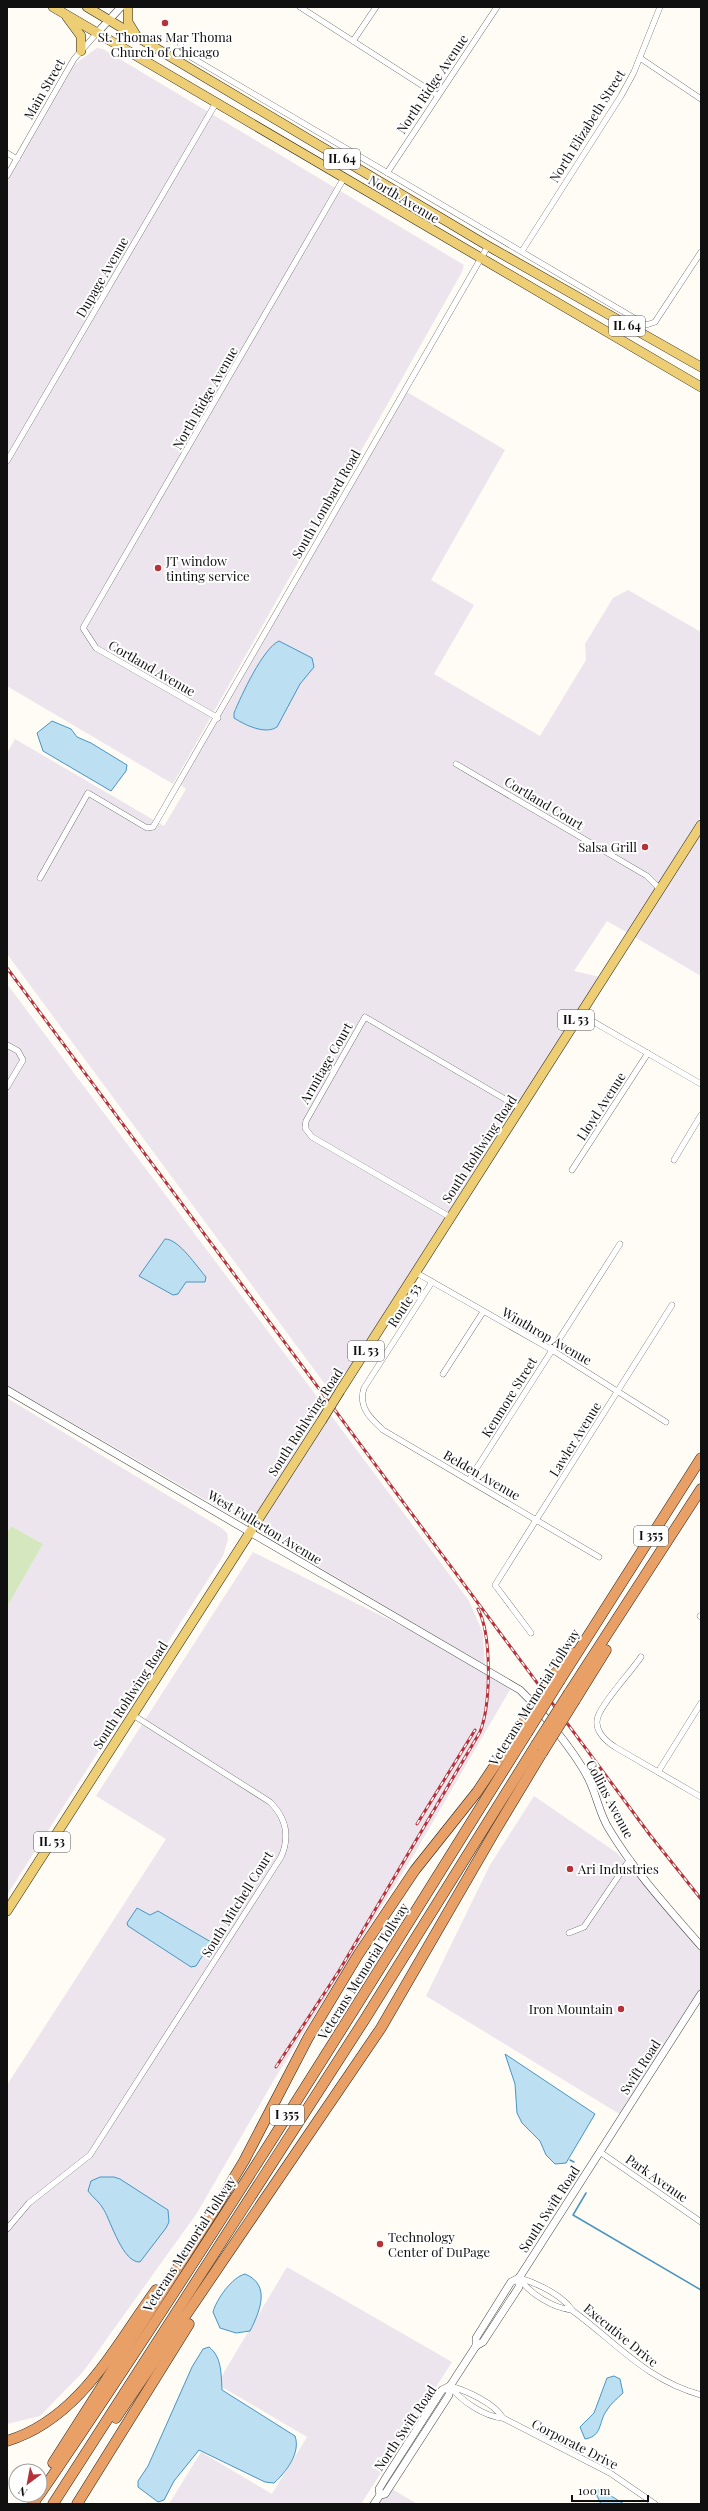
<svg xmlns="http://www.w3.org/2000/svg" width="708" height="2511" viewBox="0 0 708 2511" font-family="'Playfair Display',serif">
<rect width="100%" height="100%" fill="#fefcf4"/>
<g fill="#ece5ed">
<polygon points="97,48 103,49 464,265 462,272 173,784 7,686 7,183 75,64"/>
<polygon points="407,392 505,450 431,580 474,605 434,674 540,736 586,660 585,644 613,598 628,590 701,632 701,815 628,933 607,921 574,971 600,977 333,1395 7,954 7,753 15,739 164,826 186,789 181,785"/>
<polygon points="701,831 701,976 633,936"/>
<polygon points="7,984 324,1406 249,1525 7,1385"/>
<polygon points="7,1398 223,1529 227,1533 228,1539 223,1556 7,1895 7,1607 43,1544 11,1526 7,1533"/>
<polygon points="330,1414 469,1601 483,1633 485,1665 255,1529"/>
<polygon points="253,1552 412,1631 511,1688 413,1856 274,2080 197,2213 83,2372 40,2416 7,2424 7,2085 166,1839 96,1796"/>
<polygon points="534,1796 617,1853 701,1948 701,1991 621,2115 426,1996 490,1865"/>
<polygon points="287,2267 452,2362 361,2504 169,2504 201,2452 272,2494 307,2437 217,2384"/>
<polygon points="387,2486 417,2504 376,2504"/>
</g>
<polygon fill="#d5e7bf" points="11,1526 43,1544 7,1607 7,1533"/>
<g fill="#bcdff2" stroke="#4895c3">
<path d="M 279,641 L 312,658 L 314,667 L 300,684 L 277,727 C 265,735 245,725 234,718 L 234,713 C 241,696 263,648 279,641 Z"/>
<polygon points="52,721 71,729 77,737 91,743 127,765 126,771 111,791 43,751 37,733"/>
<path d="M 165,1239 C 179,1239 197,1267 206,1277 L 205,1282 L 186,1282 L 178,1294 L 173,1295 L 139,1276 Z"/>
<polygon points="137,1908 150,1915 158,1911 211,1942 196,1966 191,1967 128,1926 127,1923"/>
<polygon points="505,2054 595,2114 566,2163 555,2164 546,2155 540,2141 522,2123 517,2113 515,2084"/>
<path d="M 100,2177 L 114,2177 L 120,2179 L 168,2210 L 169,2222 L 166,2228 L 140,2262 C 123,2263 111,2222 104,2210 C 100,2202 93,2198 88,2191 L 91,2181 Z"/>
<path d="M 245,2274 C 272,2285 259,2313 250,2331 L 236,2333 L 220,2328 L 213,2312 C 216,2300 232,2277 245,2274 Z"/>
<path d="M 209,2347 C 222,2357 221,2374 222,2390 L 295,2436 C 301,2453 286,2472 274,2483 L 265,2482 L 199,2450 L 174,2481 L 164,2500 L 158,2502 L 138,2487 L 138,2481 L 148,2466 L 192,2367 L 203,2349 Z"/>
<path d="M 614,2376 L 620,2379 L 623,2393 C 617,2399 611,2403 607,2410 C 598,2422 603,2436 585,2439 L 580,2427 L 594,2413 L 607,2378 Z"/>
<polygon points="600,2489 624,2504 601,2504 595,2492"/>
</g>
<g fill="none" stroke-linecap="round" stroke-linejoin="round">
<g stroke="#4895c3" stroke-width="1.5">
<polyline points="570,2160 574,2162"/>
<polyline points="586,2193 573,2215 701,2290"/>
</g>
<defs>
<g id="minor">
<polyline points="300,7 437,95"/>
<polyline points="353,41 376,7"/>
<polyline points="180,43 184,53 646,325 655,322 701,252"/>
<polyline points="640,58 701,99"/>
<polyline points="7,153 17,159"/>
<polyline points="387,173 497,7"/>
<polyline points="7,176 74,59 97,33"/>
<polyline points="522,251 621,96 634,72 660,7"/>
<polyline points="7,461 216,103"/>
<polyline points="218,718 96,648 83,628 344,178"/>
<polyline points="456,764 647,876 660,889"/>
<polyline points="40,878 88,793 147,828 153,827 156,822 488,246"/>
<polyline points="580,1014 701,1084"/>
<polyline points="7,1045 18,1051 23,1060 7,1087"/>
<polyline points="674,1160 701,1115"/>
<polyline points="572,1170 648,1053"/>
<polyline points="450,1217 312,1137 305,1128 306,1121 365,1017 520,1108"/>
<polyline points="415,1272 552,1350 666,1422"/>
<path d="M 432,1282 L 364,1388 C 358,1407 370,1418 383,1430 L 599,1557"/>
<polyline points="443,1374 483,1312"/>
<polyline points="469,1480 620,1244"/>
<polyline points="700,1616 701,1617"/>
<polyline points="531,1633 495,1585 672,1305"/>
<path d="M 641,1657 C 630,1673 607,1697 599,1714 C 592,1728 604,1740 615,1747 L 701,1797"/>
<polyline points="658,1772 701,1703"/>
<polyline points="569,1933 584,1927 630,1859"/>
<polyline points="600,2152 701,2222"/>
<path d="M 7,2229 L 29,2203 L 90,2155 L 281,1857 C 290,1837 286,1818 270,1802 L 133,1715"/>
<path d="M 519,2278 C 534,2282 553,2291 565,2302 C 568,2304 570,2308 573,2311 C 618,2344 645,2379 701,2395"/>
<path d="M 519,2278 C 530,2294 553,2308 572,2310"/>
<path d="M 450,2386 C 461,2401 485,2417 503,2418 L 610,2473 L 655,2504"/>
<path d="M 450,2386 C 467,2391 494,2403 503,2418"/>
</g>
<g id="tertiary">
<polyline points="97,33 121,7"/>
<path d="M 7,1390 L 520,1690 C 540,1709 579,1757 590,1782 C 597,1797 600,1815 609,1829 C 634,1871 669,1909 701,1946"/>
<polyline points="476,2346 483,2342 519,2287 519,2278"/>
<polyline points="380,2495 379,2489 385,2479 442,2390 450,2386"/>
<polyline points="374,2504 380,2495 385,2494 449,2395 450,2386 476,2346 476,2338 511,2282 519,2278 701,1994"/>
</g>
<g id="primary">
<polyline points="53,7 701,387"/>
<polyline points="87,7 488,246 701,367"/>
<polyline points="128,7 128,22 136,35"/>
<polyline points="67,17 81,36 81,51"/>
<polyline points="340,1391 701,825"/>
<polyline points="7,1911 322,1420"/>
</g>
<g id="motorway">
<polyline points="555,1674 571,1652"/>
<polyline points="560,1680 701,1458"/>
<polyline points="569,1693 701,1489"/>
<polyline points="575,1700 606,1650"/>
<polyline points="116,2418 381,2028 495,1831 542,1753"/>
<path d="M 7,2441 C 79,2419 114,2348 156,2290"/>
<polyline points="53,2463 215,2209 244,2161 308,2038 358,1955 415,1870 477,1792 522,1725"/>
<path d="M 40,2494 C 210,2245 367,1988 527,1733"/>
<polyline points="33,2504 39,2495"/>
<polyline points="53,2504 365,2019 536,1745"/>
<polyline points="77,2504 189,2324"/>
</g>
</defs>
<use href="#minor" stroke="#434343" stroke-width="6"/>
<use href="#tertiary" stroke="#434343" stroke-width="8"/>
<use href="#primary" stroke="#212121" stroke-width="10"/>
<use href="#motorway" stroke="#212121" stroke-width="11"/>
<use href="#minor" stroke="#fff" stroke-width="5.5"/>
<use href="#tertiary" stroke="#fff" stroke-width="7"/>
<use href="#primary" stroke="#eece74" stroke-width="9"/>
<use href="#motorway" stroke="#e9a067" stroke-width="10"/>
<defs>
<g id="rail">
<polyline points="7,968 650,1835 701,1899"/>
<polyline points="417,1824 475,1730"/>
<path d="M 276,2067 L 339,1971 L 480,1732 C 491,1704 492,1635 478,1609"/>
</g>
</defs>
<use href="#rail" stroke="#b6323b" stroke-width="3"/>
<use href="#rail" stroke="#fff" stroke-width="1.5" stroke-dasharray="4.5" stroke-linecap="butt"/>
<defs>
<polyline id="primary-bridge" points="322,1420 340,1391"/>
<g id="motorway-bridge">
<polyline points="522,1725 555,1674"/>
<polyline points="527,1733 560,1680"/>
<polyline points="536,1745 569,1693"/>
<polyline points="542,1753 575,1700"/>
</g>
</defs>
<use href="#primary-bridge" stroke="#212121" stroke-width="10" stroke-linecap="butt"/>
<use href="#motorway-bridge" stroke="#212121" stroke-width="11" stroke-linecap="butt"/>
<use href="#primary-bridge" stroke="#eece74" stroke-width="9"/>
<use href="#motorway-bridge" stroke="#e9a067" stroke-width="10"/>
</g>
<g fill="#b6323b" stroke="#fff" stroke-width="1.5">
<circle cx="165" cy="23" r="4"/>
<circle cx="158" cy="568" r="4"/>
<circle cx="645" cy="847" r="4"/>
<circle cx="570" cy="1869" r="4"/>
<circle cx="621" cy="2009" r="4"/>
<circle cx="380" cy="2244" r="4"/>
</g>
<g text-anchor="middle" stroke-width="4" stroke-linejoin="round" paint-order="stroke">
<g fill="#fff" stroke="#585858" stroke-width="1">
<rect x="324" y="149" width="36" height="20" rx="3"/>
<rect x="609" y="316" width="36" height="20" rx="3"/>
<rect x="558" y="1010" width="36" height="20" rx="3"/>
<rect x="348" y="1341" width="36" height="20" rx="3"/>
<rect x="634" y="1526" width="34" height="20" rx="3"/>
<rect x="34" y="1832" width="36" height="20" rx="3"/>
<rect x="270" y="2105" width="34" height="20" rx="3"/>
</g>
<g font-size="12" font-weight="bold" fill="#101010">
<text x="342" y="163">IL 64</text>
<text x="627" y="330">IL 64</text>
<text x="576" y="1024">IL 53</text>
<text x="366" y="1355">IL 53</text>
<text x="651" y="1540">I 355</text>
<text x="52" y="1846">IL 53</text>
<text x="287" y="2119">I 355</text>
</g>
<g font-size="13" fill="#101010" stroke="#fff" text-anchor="start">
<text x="165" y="42" text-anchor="middle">St. Thomas Mar Thoma<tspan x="165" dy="15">Church of Chicago</tspan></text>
<text x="166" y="566">JT window<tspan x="166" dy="15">tinting service</tspan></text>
<text x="637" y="852" text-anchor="end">Salsa Grill</text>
<text x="578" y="1874">Ari Industries</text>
<text x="613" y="2014" text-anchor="end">Iron Mountain</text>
<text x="388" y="2242">Technology<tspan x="388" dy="15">Center of DuPage</tspan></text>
</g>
<g font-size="13" fill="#101010" stroke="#fff">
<text transform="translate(432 84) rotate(-56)" y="5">North Ridge Avenue</text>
<text transform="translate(44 89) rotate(-60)" y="5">Main Street</text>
<text transform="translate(587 126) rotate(-58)" y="5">North Elizabeth Street</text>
<text transform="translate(404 199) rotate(31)" y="5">North Avenue</text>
<text transform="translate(102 277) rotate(-60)" y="5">Dupage Avenue</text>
<text transform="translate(205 398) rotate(-60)" y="5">North Ridge Avenue</text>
<text transform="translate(326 504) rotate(-60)" y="5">South Lombard Road</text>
<text transform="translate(152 668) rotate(30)" y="5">Cortland Avenue</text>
<text transform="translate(544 803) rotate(31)" y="5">Cortland Court</text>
<text transform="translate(326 1063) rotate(-60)" y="5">Armitage Court</text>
<text transform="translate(601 1106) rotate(-57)" y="5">Lloyd Avenue</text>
<text transform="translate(479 1149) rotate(-57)" y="5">South Rohlwing Road</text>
<text transform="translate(404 1305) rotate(-57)" y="5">Route 53</text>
<text transform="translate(547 1336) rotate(30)" y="5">Winthrop Avenue</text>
<text transform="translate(509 1397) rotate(-58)" y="5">Kenmore Street</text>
<text transform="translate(305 1422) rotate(-57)" y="5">South Rohlwing Road</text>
<text transform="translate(575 1439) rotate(-58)" y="5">Lawler Avenue</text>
<text transform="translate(482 1475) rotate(30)" y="5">Belden Avenue</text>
<text transform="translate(265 1527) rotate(31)" y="5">West Fullerton Avenue</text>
<text transform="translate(130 1695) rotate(-57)" y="5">South Rohlwing Road</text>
<text transform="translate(534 1697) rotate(-58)" y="5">Veterans Memorial Tollway</text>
<text transform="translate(610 1799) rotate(62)" y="5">Collins Avenue</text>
<text transform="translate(237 1904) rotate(-58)" y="5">South Mitchell Court</text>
<text transform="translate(363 1971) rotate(-58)" y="5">Veterans Memorial Tollway</text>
<text transform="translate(640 2067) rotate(-57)" y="5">Swift Road</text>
<text transform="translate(657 2178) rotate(35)" y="5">Park Avenue</text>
<text transform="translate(549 2209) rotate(-57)" y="5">South Swift Road</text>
<text transform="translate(189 2244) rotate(-57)" y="5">Veterans Memorial Tollway</text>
<text transform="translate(621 2335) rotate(39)" y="5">Executive Drive</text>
<text transform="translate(405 2428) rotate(-56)" y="5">North Swift Road</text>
<text transform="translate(575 2444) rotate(27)" y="5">Corporate Drive</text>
</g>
</g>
<rect width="708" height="2511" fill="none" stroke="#101010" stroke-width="16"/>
<g transform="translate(28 2483) rotate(212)"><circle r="19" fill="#ffffff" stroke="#9f9f9f"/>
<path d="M0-3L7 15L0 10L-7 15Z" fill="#b6323b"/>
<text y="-6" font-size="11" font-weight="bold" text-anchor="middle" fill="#101010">N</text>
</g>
<path d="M572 2495v6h76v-6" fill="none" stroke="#101010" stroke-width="2"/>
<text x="578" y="2495" font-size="12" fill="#101010" stroke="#ffffff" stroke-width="3" paint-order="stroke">100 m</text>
</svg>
